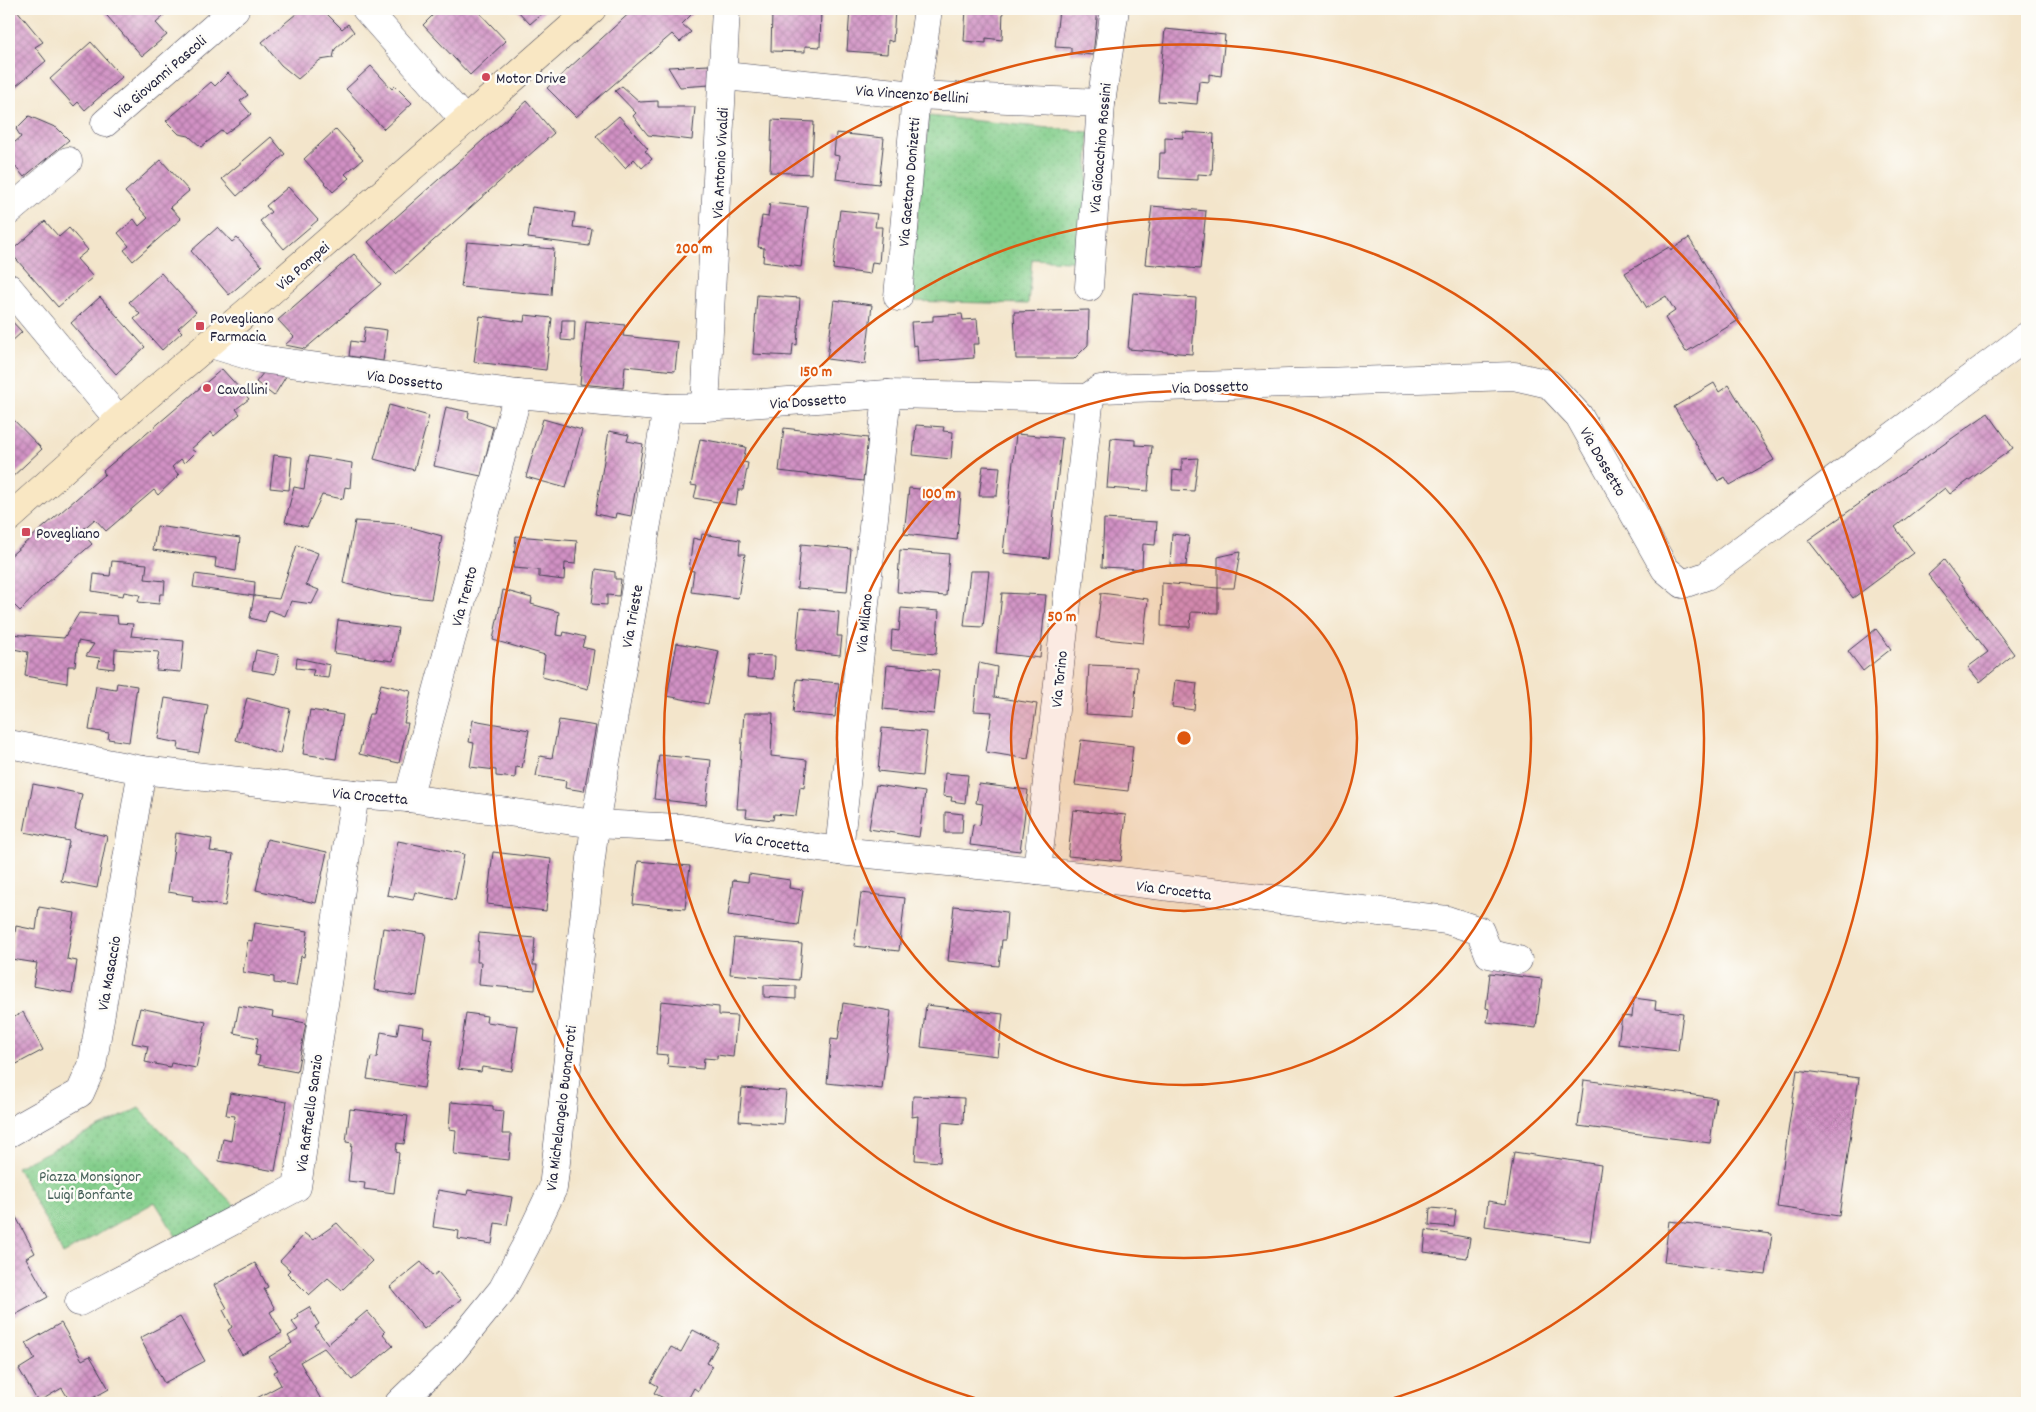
<svg xmlns="http://www.w3.org/2000/svg" width="2036" height="1412" viewBox="0 0 2036 1412" font-family="Dekko,sans-serif">
<defs>
<pattern id="green-dots" width="8" height="8" patternUnits="userSpaceOnUse" patternTransform="scale(1.25)"><rect width="8" height="8" fill="#83ce8b"/><path d="M2 2h.1M6 6h.1" fill="none" stroke="#71b179" stroke-width="1.8" stroke-linecap="round"/></pattern>
<pattern id="building-cross-hatch" width="8" height="8" patternUnits="userSpaceOnUse" patternTransform="scale(1.25)"><rect width="8" height="8" fill="#d191c4"/><path d="M0 0l8 8M0 8l8-8" fill="none" stroke="#a976a0"/></pattern>
</defs>
<rect width="100%" height="100%" fill="#fdfcf7"/>
<filter id="ink" filterUnits="userSpaceOnUse"><feTurbulence type="fractalNoise" baseFrequency=".02" numOctaves="2"/><feDisplacementMap in="SourceGraphic" scale="10" xChannelSelector="R" yChannelSelector="G"/><feConvolveMatrix kernelMatrix="1 2 1 2 8 2 1 2 1" color-interpolation-filters="sRGB"/></filter>
<filter id="wash" filterUnits="userSpaceOnUse"><feTurbulence type="fractalNoise" baseFrequency=".0096" numOctaves="4" result="noise"/><feDisplacementMap in="SourceGraphic" scale="20" xChannelSelector="R" yChannelSelector="G"/><feGaussianBlur stdDeviation="1.12" result="paint"/><feColorMatrix in="noise" values="0 0 0 0 0 0 0 0 0 0 0 0 0 0 0 0 0 1.4 0 .05"/><feComposite in="paint" operator="in"/></filter>
<g filter="url(#wash)">
<rect width="100%" height="100%" fill="#f3e5cb"/>
<g fill="url(#green-dots)" stroke="#527863">
<polygon points="929,116 1089,132 1085,262 1032,259 1028,304 907,301"/>
<polygon points="139,1108 238,1209 179,1241 155,1202 63,1254 17,1167"/>
</g>
<g id="blocks">
<g fill="url(#building-cross-hatch)">
<polygon points="9,9 16,9 43,42 35,47 46,61 10,91 13,95 9,99"/>
<polygon points="101,9 158,9 164,16 156,23 167,35 142,56"/>
<polygon points="302,9 322,9 342,29 348,24 354,32 335,49 333,58 320,60 298,79 281,65 262,42"/>
<polygon points="439,9 476,9 506,41 470,75 423,25"/>
<polygon points="516,9 547,9 530,24"/>
<polygon points="634,9 688,9 693,13 682,24 691,32 680,42 672,34 576,117 547,88"/>
<polygon points="777,9 821,9 820,47 805,46 805,52 771,51 772,13 777,14"/>
<polygon points="850,9 895,9 893,42 888,40 887,54 847,51"/>
<polygon points="966,9 1003,9 1002,40 986,38 986,43 964,41"/>
<polygon points="1059,9 1098,9 1093,55 1071,53 1071,48 1055,47"/>
<polygon points="1165,29 1225,35 1221,76 1209,74 1209,82 1199,81 1197,104 1158,101"/>
<polygon points="91,42 122,77 85,110 78,102 74,106 50,79"/>
<polygon points="709,65 710,85 680,87 668,67"/>
<polygon points="371,66 392,89 395,86 412,103 384,129 346,89"/>
<polygon points="228,73 248,95 240,101 251,114 225,134 222,130 201,147 189,136 179,134 166,121 211,82 215,86"/>
<polygon points="622,86 640,102 658,101 658,107 695,107 692,140 648,135 633,116 636,113 615,91"/>
<polygon points="527,101 554,133 396,274 368,242"/>
<polygon points="29,116 57,128 69,140 24,177 9,159 9,147 21,137 16,129"/>
<polygon points="619,116 648,149 645,151 652,159 642,168 634,159 625,168 596,136"/>
<polygon points="772,120 814,122 811,174 770,172"/>
<polygon points="336,129 363,159 345,174 349,178 333,192 304,159"/>
<polygon points="1183,132 1214,134 1212,175 1198,174 1198,180 1159,178 1160,153 1165,153 1165,137 1183,138"/>
<polygon points="836,133 884,138 879,184 836,179 839,156 834,155"/>
<polygon points="271,137 285,154 237,196 222,179"/>
<polygon points="161,160 189,191 170,207 181,219 133,261 124,250 129,246 118,233 134,219 139,226 148,218 125,192"/>
<polygon points="9,182 14,188 9,192"/>
<polygon points="288,187 318,220 284,249 260,221 271,212 266,206"/>
<polygon points="770,203 808,207 801,267 763,262 764,248 758,247 762,216 768,217"/>
<polygon points="1152,206 1206,211 1200,269 1145,264"/>
<polygon points="532,207 575,213 573,227 592,229 589,246 528,238"/>
<polygon points="840,210 877,214 875,227 882,227 879,263 872,262 870,274 833,269"/>
<polygon points="45,221 59,237 69,228 88,250 77,259 93,277 58,307 10,252"/>
<polygon points="218,227 232,242 237,238 262,266 229,295 191,251"/>
<polygon points="1689,238 1739,320 1686,352 1665,318 1675,311 1666,296 1647,308 1625,273 1669,247 1671,250"/>
<polygon points="467,242 554,249 551,295 461,287"/>
<polygon points="354,254 381,284 305,349 285,345 294,337 278,320"/>
<polygon points="161,273 196,312 178,328 182,332 162,350 134,319 140,314 129,302"/>
<polygon points="1133,293 1196,298 1192,354 1128,349"/>
<polygon points="757,295 800,298 797,345 793,344 792,356 753,354"/>
<polygon points="100,297 145,347 116,374 71,323"/>
<polygon points="834,300 872,305 865,364 827,359"/>
<polygon points="1089,310 1088,345 1074,359 1016,359 1014,312"/>
<polygon points="962,314 963,320 977,319 979,344 973,344 974,358 918,362 917,345 913,346 911,322 933,321 933,316"/>
<polygon points="525,315 552,318 546,370 474,362 480,316 524,322"/>
<polygon points="9,318 22,332 9,344"/>
<polygon points="562,320 575,320 574,341 561,340"/>
<polygon points="586,321 625,325 623,336 678,342 675,371 625,366 623,388 580,384"/>
<polygon points="365,327 387,330 383,361 349,356 351,341 363,343"/>
<polygon points="222,369 249,399 236,409 240,414 214,436 211,432 191,449 195,452 184,463 181,459 172,467 179,475 158,495 154,490 106,531 95,519 81,531 92,544 47,583 20,611 14,605 9,608 9,557 105,474 103,471"/>
<polygon points="264,372 288,373 274,396 256,382"/>
<polygon points="1714,383 1719,392 1729,385 1774,460 1730,485 1725,477 1718,481 1674,407"/>
<polygon points="389,405 429,416 414,470 374,459"/>
<polygon points="446,407 469,412 468,418 493,427 481,476 434,466"/>
<polygon points="1988,413 2013,448 1950,494 1945,488 1895,527 1914,553 1853,598 1808,540"/>
<polygon points="9,415 42,449 10,479 9,478"/>
<polygon points="543,419 582,430 566,488 526,477"/>
<polygon points="916,425 944,427 943,431 953,432 951,459 913,455"/>
<polygon points="784,428 868,438 863,481 779,471"/>
<polygon points="609,431 629,435 627,441 643,444 631,516 616,513 615,518 595,514"/>
<polygon points="1016,434 1062,438 1049,558 1003,553"/>
<polygon points="1111,438 1135,440 1135,445 1152,446 1148,491 1107,488"/>
<polygon points="700,439 746,447 743,462 748,463 743,490 738,490 736,505 694,498 697,486 691,485"/>
<polygon points="274,455 292,457 289,490 270,488"/>
<polygon points="309,456 352,463 350,488 345,487 343,499 322,495 307,527 285,522 294,487 304,489"/>
<polygon points="1198,458 1194,491 1172,490 1173,470 1182,471 1182,459"/>
<polygon points="983,466 1000,467 997,496 979,496"/>
<polygon points="909,488 961,493 957,540 904,534"/>
<polygon points="1104,519 1157,522 1155,545 1143,544 1142,569 1102,567"/>
<polygon points="355,521 399,524 442,536 431,599 385,594 343,583"/>
<polygon points="157,526 240,538 236,571 215,567 216,558 153,550"/>
<polygon points="702,534 740,540 739,554 745,554 738,598 691,592 694,571 689,570 693,538 701,540"/>
<polygon points="1172,534 1189,536 1186,566 1170,565"/>
<polygon points="516,536 577,541 575,564 565,563 564,580 539,577 539,570 513,568"/>
<polygon points="801,544 851,549 847,592 797,588"/>
<polygon points="297,545 318,553 306,585 319,590 312,604 291,601 285,616 269,610 265,622 250,618 254,596 193,587 195,574 255,582 254,596 279,599"/>
<polygon points="900,550 949,554 946,596 897,592"/>
<polygon points="1240,552 1234,588 1218,588 1218,557"/>
<polygon points="1944,560 2014,654 1980,682 1968,667 1988,652 1928,575"/>
<polygon points="112,561 147,564 145,579 165,581 164,594 160,594 159,604 138,602 140,595 124,592 123,596 92,591 94,574 110,576"/>
<polygon points="596,569 615,572 615,579 621,579 619,596 607,595 607,605 592,604"/>
<polygon points="970,571 989,571 983,627 964,626"/>
<polygon points="1162,583 1218,588 1218,613 1191,612 1190,627 1161,626"/>
<polygon points="503,590 532,598 531,604 559,612 556,635 563,636 564,632 585,637 582,647 594,650 588,689 542,677 545,655 493,640"/>
<polygon points="1002,593 1046,595 1040,658 996,653"/>
<polygon points="1101,593 1148,599 1143,643 1096,638"/>
<polygon points="800,608 839,612 837,636 842,636 840,655 796,650"/>
<polygon points="901,608 939,611 936,654 891,650 892,630 899,631"/>
<polygon points="79,613 117,616 118,623 133,624 131,636 184,641 181,672 156,670 159,652 115,649 114,669 98,667 100,658 86,656 94,644 78,641 75,666 68,666 67,683 25,676 28,652 9,648 9,634 64,638"/>
<polygon points="338,620 398,628 393,661 334,653"/>
<polygon points="1876,629 1891,649 1863,671 1848,651"/>
<polygon points="677,643 719,651 708,704 667,696"/>
<polygon points="256,650 279,655 275,674 252,670"/>
<polygon points="749,655 775,656 774,679 747,677"/>
<polygon points="297,658 330,665 328,678 312,676 314,670 296,668"/>
<polygon points="979,663 997,667 994,697 1037,704 1028,759 986,752 992,712 974,711"/>
<polygon points="887,665 939,670 934,714 883,709"/>
<polygon points="1089,665 1137,667 1134,717 1086,714"/>
<polygon points="797,679 839,683 835,717 793,713"/>
<polygon points="1175,680 1197,683 1194,710 1172,707"/>
<polygon points="117,683 137,686 129,742 108,739 109,733 89,730 96,686 116,689"/>
<polygon points="381,684 411,691 404,723 408,723 399,763 359,754 369,714 373,714"/>
<polygon points="165,698 208,705 199,753 178,749 179,743 158,739"/>
<polygon points="247,698 290,709 280,754 236,740"/>
<polygon points="310,710 343,715 336,759 303,754"/>
<polygon points="744,713 773,713 771,756 807,760 804,788 800,787 796,816 774,814 773,820 746,817 747,809 737,809"/>
<polygon points="473,720 529,730 522,768 516,767 515,778 496,776 496,770 470,767 474,743 469,742"/>
<polygon points="559,720 596,726 584,791 565,788 566,781 536,776 540,756 552,758"/>
<polygon points="882,728 927,732 922,776 878,771"/>
<polygon points="1081,740 1133,746 1128,791 1075,785"/>
<polygon points="659,755 711,760 706,805 654,799"/>
<polygon points="945,773 968,775 965,803 951,801 952,797 943,796"/>
<polygon points="33,784 82,794 75,829 107,836 97,888 61,881 69,841 24,832"/>
<polygon points="979,784 1028,790 1020,851 970,845 973,824 980,825 983,804 976,803"/>
<polygon points="876,785 925,792 919,837 869,829"/>
<polygon points="1073,810 1126,815 1121,861 1068,856"/>
<polygon points="945,812 963,814 962,833 945,833"/>
<polygon points="176,833 212,839 210,851 233,854 225,906 192,901 193,896 168,892"/>
<polygon points="267,839 327,852 316,903 256,890"/>
<polygon points="398,841 464,854 455,900 415,892 413,900 387,895"/>
<polygon points="493,852 551,859 546,911 487,904"/>
<polygon points="638,861 690,866 685,909 633,904"/>
<polygon points="749,874 790,880 789,888 803,890 798,925 728,915 733,880 748,882"/>
<polygon points="861,893 905,898 899,951 854,946"/>
<polygon points="954,906 1007,912 1005,940 1002,940 999,966 948,961"/>
<polygon points="39,907 75,913 67,959 77,961 72,993 33,986 37,963 11,959 16,926 36,930"/>
<polygon points="255,923 308,931 304,957 301,956 296,986 274,983 274,977 243,972 248,940 252,941"/>
<polygon points="383,928 426,934 417,996 374,990"/>
<polygon points="479,933 535,938 533,965 537,965 535,990 479,985 481,962 477,962"/>
<polygon points="734,938 802,944 799,980 730,974"/>
<polygon points="1490,973 1542,979 1536,1028 1487,1022 1489,1009 1486,1008"/>
<polygon points="764,985 796,986 796,999 764,997"/>
<polygon points="1634,998 1656,1001 1655,1009 1683,1013 1678,1051 1618,1044 1622,1016 1632,1017"/>
<polygon points="661,1001 719,1007 719,1015 737,1016 733,1057 717,1055 717,1059 704,1058 703,1069 667,1066 668,1055 656,1054"/>
<polygon points="843,1003 891,1011 882,1089 827,1083 831,1039 838,1040"/>
<polygon points="926,1005 1003,1014 998,1056 921,1047"/>
<polygon points="239,1006 273,1012 272,1017 306,1023 297,1072 258,1065 260,1056 255,1055 258,1038 234,1033"/>
<polygon points="140,1008 206,1022 196,1068 171,1063 170,1067 145,1062 148,1046 132,1043"/>
<polygon points="23,1012 43,1050 9,1068 9,1014 11,1019"/>
<polygon points="466,1013 487,1016 486,1022 518,1026 512,1071 482,1067 481,1072 458,1069"/>
<polygon points="399,1023 424,1027 423,1037 432,1039 424,1088 367,1079 371,1057 377,1058 381,1032 397,1035"/>
<polygon points="1797,1070 1859,1078 1839,1216 1777,1207"/>
<polygon points="1584,1080 1716,1098 1710,1143 1578,1126"/>
<polygon points="742,1088 786,1091 783,1124 739,1121"/>
<polygon points="230,1093 287,1102 275,1171 219,1161 223,1139 231,1141 235,1116 226,1115"/>
<polygon points="913,1096 964,1098 963,1124 942,1122 940,1162 915,1160 918,1116 912,1117"/>
<polygon points="451,1102 493,1106 493,1110 504,1111 502,1134 511,1134 509,1160 454,1154 456,1130 449,1129"/>
<polygon points="350,1109 408,1116 404,1144 397,1143 396,1152 399,1153 394,1193 364,1189 365,1183 348,1181 352,1143 346,1142"/>
<polygon points="1514,1152 1601,1165 1590,1241 1485,1226 1488,1201 1506,1204"/>
<polygon points="438,1190 467,1195 468,1190 512,1197 507,1225 495,1223 492,1244 458,1239 459,1231 433,1227"/>
<polygon points="1430,1208 1456,1210 1454,1227 1429,1225"/>
<polygon points="15,1215 35,1253 26,1258 48,1297 13,1316 9,1309 9,1218"/>
<polygon points="1669,1221 1772,1234 1766,1275 1664,1262"/>
<polygon points="337,1223 372,1261 342,1290 328,1278 309,1295 287,1273 290,1270 280,1261 305,1234 313,1240"/>
<polygon points="1426,1230 1470,1238 1467,1258 1424,1252"/>
<polygon points="421,1262 433,1276 438,1272 461,1299 424,1329 390,1287"/>
<polygon points="255,1263 268,1287 264,1289 275,1309 270,1312 282,1333 242,1355 228,1330 232,1327 223,1310 227,1308 214,1285"/>
<polygon points="309,1307 319,1324 315,1327 328,1344 367,1311 385,1332 383,1334 393,1346 352,1380 324,1348 300,1362 323,1403 260,1403 257,1398 281,1385 274,1372 278,1370 269,1357 292,1343 288,1336 298,1330 292,1322 299,1317 297,1314"/>
<polygon points="180,1317 205,1361 164,1383 140,1338"/>
<polygon points="61,1323 82,1360 90,1356 109,1389 84,1403 71,1403 62,1388 38,1402 19,1369 35,1359 26,1343"/>
<polygon points="693,1330 718,1343 707,1363 712,1366 698,1391 694,1388 686,1403 673,1403 654,1393 658,1386 651,1382 671,1347 681,1352"/>
<polygon points="224,1398 227,1403 213,1403"/>
</g>
</g>
</g>
<g filter="url(#ink)">
<use href="#blocks" fill-opacity="0" stroke="#413f51" stroke-width="1"/>
<g fill="none" stroke-linecap="round" stroke-linejoin="round">
<defs>
<g id="street">
<polyline points="366,9 465,121"/>
<polyline points="724,76 916,95 1101,103"/>
<polyline points="105,123 235,9"/>
<polyline points="9,211 68,161"/>
<polyline points="1089,287 1101,103 1115,9"/>
<polyline points="9,288 119,420"/>
<polyline points="898,297 916,95 928,9"/>
<polyline points="211,344 260,359 518,394 667,408 705,407 887,394 1087,398 1100,389 1514,376 1549,384 1579,416 1665,569 1683,584 1706,576 2027,336"/>
<polyline points="705,407 726,9"/>
<polyline points="9,744 142,770 355,794 408,798 595,824 681,828 839,851 1037,871 1447,920 1480,931 1489,954 1518,960"/>
<polyline points="408,798 518,394"/>
<polyline points="839,851 887,394"/>
<polyline points="1037,871 1089,405 1087,398"/>
<polyline points="9,1133 80,1093 92,1066 142,770"/>
<polyline points="79,1302 297,1187 355,794"/>
<polyline points="399,1403 450,1354 502,1290 525,1247 553,1188 595,824 667,408"/>
</g>
<polyline id="secondary" points="9,518 119,420 254,306 592,9"/>
</defs>
<use href="#street" stroke="#413f51" stroke-width="29"/>
<use href="#secondary" stroke="#413f51" stroke-width="29"/>
<use href="#street" stroke="#fff" stroke-width="28"/>
<use href="#secondary" stroke="#f9e7c3" stroke-width="28"/>
</g>
</g>
<circle cx="1184" cy="738" r="173" fill="#de560e" fill-opacity=".12"/>
<g fill="none" stroke="#de560e" stroke-width="2.5">
<circle cx="1184" cy="738" r="173"/>
<circle cx="1184" cy="738" r="347"/>
<circle cx="1184" cy="738" r="520"/>
<path d="M987 1402A693 693 0 1 1 1381 1402"/>
</g>
<g fill="#d1495b" stroke="#fdfcf7" stroke-width="2">
<circle cx="486" cy="77" r="5"/>
<rect x="195" y="321" width="10" height="10" rx="2.5"/>
<circle cx="207" cy="388" r="5"/>
<rect x="21" y="527" width="10" height="10" rx="2.5"/>
</g>
<g text-anchor="middle" stroke-width="5" stroke-linejoin="round" paint-order="stroke">
<g font-size="16" fill="#22223b" stroke="#fdfcf7">
<text transform="translate(159 76) rotate(-41)" y="6">Via Giovanni Pascoli</text>
<text transform="translate(912 93) rotate(4)" y="6">Via Vincenzo Bellini</text>
<text transform="translate(1099 148) rotate(-85)" y="6">Via Gioacchino Rossini</text>
<text transform="translate(719 163) rotate(-87)" y="6">Via Antonio Vivaldi</text>
<text transform="translate(908 182) rotate(-85)" y="6">Via Gaetano Donizetti</text>
<text transform="translate(302 265) rotate(-41)" y="6">Via Pompei</text>
<text transform="translate(405 379) rotate(8)" y="6">Via Dossetto</text>
<text transform="translate(1210 386) rotate(-2)" y="6">Via Dossetto</text>
<text transform="translate(808 400) rotate(-4)" y="6">Via Dossetto</text>
<text transform="translate(1604 461) rotate(60)" y="6">Via Dossetto</text>
<text transform="translate(463 596) rotate(-75)" y="6">Via Trento</text>
<text transform="translate(631 616) rotate(-80)" y="6">Via Trieste</text>
<text transform="translate(863 623) rotate(-84)" y="6">Via Milano</text>
<text transform="translate(1058 679) rotate(-84)" y="6">Via Torino</text>
<text transform="translate(370 795) rotate(5)" y="6">Via Crocetta</text>
<text transform="translate(772 841) rotate(8)" y="6">Via Crocetta</text>
<text transform="translate(1174 889) rotate(7)" y="6">Via Crocetta</text>
<text transform="translate(108 973) rotate(-80)" y="6">Via Masaccio</text>
<text transform="translate(560 1108) rotate(-83)" y="6">Via Michelangelo Buonarroti</text>
<text transform="translate(308 1113) rotate(-82)" y="6">Via Raffaello Sanzio</text>
</g>
<g font-size="16" fill="#22223b" stroke="#fdfcf7" text-anchor="start">
<text x="496" y="83">Motor Drive</text>
<text x="210" y="323">Povegliano<tspan x="210" dy="18">Farmacia</tspan></text>
<text x="217" y="394">Cavallini</text>
<text x="36" y="538">Povegliano</text>
</g>
<g font-size="16" fill="#445e57" stroke="#fdfcf7">
<text x="90" y="1181">Piazza Monsignor<tspan x="90" dy="18">Luigi Bonfante</tspan></text>
</g>
</g>
<circle cx="1184" cy="738" r="8" fill="#de560e" stroke="#fdfcf7" stroke-width="2.5"/>
<g font-size="15" text-anchor="middle" font-weight="bold" fill="#de560e" stroke="#fdfcf7" stroke-width="5" stroke-linejoin="round" paint-order="stroke">
<text x="694" y="253">200 m</text>
<text x="816" y="376">150 m</text>
<text x="939" y="498">100 m</text>
<text x="1062" y="621">50 m</text>
</g>
<rect width="2036" height="1412" fill="none" stroke="#fdfcf7" stroke-width="30"/>
</svg>
